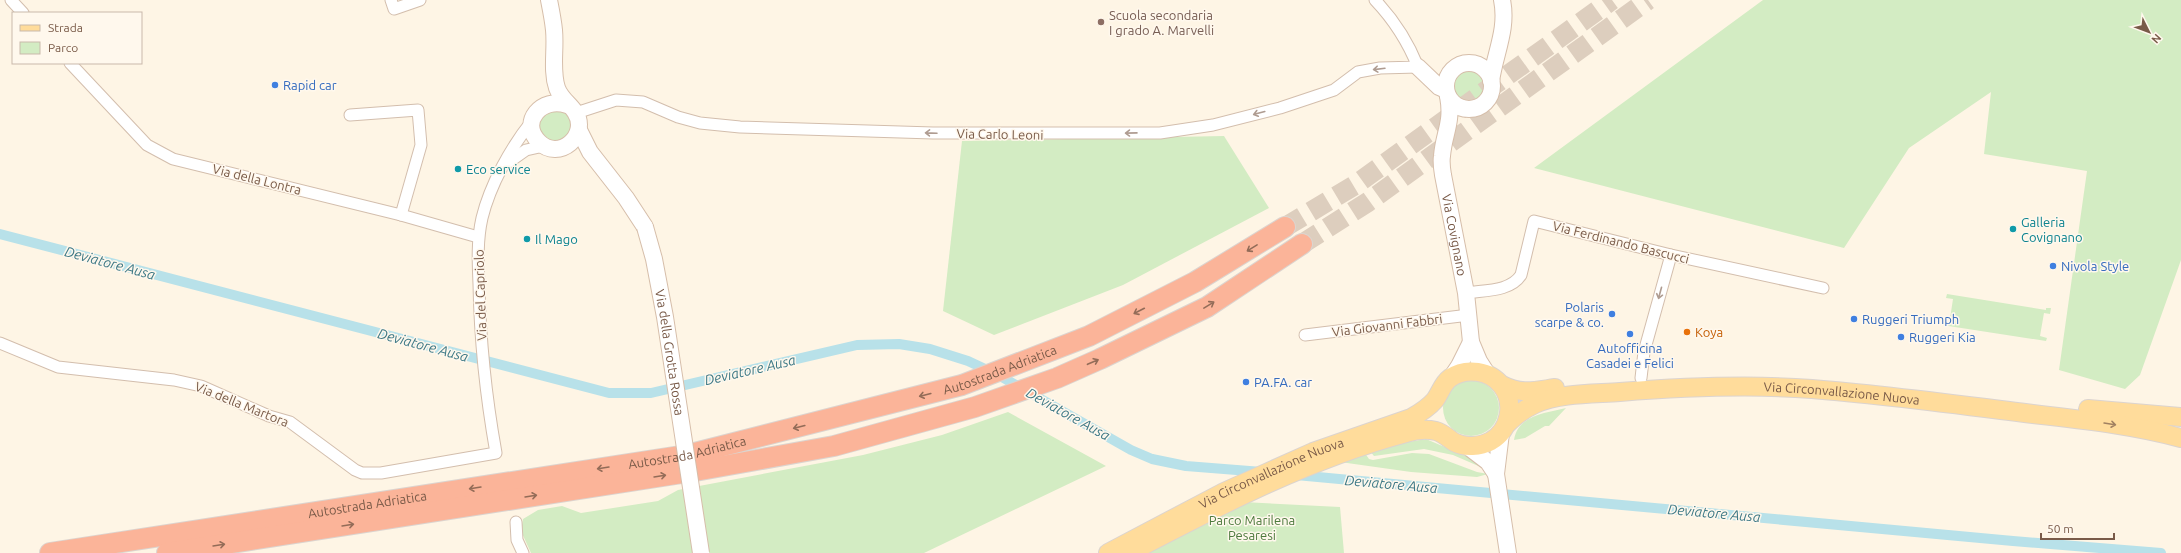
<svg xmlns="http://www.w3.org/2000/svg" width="2181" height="553" viewBox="0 0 2181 553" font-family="Ubuntu,sans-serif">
<rect width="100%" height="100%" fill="#fef5e5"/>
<g fill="#d3ecc3">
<polygon points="1763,0 2181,0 2181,260 2140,375 2125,389 2059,370 2087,171 1984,154 1991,92 1909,148 1844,248 1534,168"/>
<circle cx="1469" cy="86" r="18"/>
<polygon points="563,110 571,116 571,136 554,144 539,132 539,122 548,111"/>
<polygon points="1224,136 1269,208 1123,285 994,335 943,311 962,141"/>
<polygon points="1947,294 2046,310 2046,308 2051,308 2050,314 2044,313 2040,336 2047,338 2046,341 1942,325 1949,325 1953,299 1946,298"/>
<circle cx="1471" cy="408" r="28"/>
<path d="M 1566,408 L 1549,426 L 1545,426 L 1525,438 L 1514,440 C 1518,415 1546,413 1566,408 Z"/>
<polygon points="1008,412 1106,466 924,553 531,553 521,531 523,519 538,510 562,506 581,513 658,501 678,490 863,455 942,435"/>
<polygon points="1426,439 1475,460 1483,468 1453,455 1424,449 1374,456 1370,451 1396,444"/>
<polygon points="1364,452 1369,459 1373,460 1412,453 1429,454 1477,472 1488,474 1477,477 1411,472 1340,462"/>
<polygon points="1243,502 1340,507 1344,553 1146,553"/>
</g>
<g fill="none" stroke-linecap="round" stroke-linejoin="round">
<g stroke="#b8e1e9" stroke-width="10">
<polyline points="0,234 609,393 651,393 857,345 899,344 930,349 968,361 1000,376 1131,450 1152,459 1186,466 1262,472"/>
<polyline points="1296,475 2013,541 2161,553"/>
</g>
<g stroke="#ddcebe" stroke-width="20" stroke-dasharray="20 10" stroke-linecap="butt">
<polyline points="1285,227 1355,185 1612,0"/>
<polyline points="1302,244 1368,202 1648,0"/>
</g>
<defs>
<g id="street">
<polyline points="11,0 23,13"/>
<polyline points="391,0 394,9 420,0"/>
<polyline points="70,63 147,145 173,159 401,215 478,237"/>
<path d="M 576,113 L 616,100 L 643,102 L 678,117 L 700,123 L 740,127 L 933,133 L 1160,133 L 1213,125 L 1280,108 L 1334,90 L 1358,72 L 1380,68 L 1418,67 C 1408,42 1394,20 1375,0"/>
<polyline points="350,115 418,110 421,145 401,215"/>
<polyline points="509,162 526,150 544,146"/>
<path d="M 1466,293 C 1484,290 1510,292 1521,275 L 1534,221 L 1671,255 L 1823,288"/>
<polyline points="1305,335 1469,315"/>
<path d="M 0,343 L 58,367 L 174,380 L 201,386 L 269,416 L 290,422 L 355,470 L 362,473 L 381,473 L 496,453 C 486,397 480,342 479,284 C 478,262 477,240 482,218 C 490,185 511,147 532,121"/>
<polyline points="1641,378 1644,352 1671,255"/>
<polyline points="516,522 517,540 523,553"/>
</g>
<g id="secondary">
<path d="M 549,0 C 551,10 553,20 554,30 C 556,49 551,70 557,88 C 561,99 569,103 575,112 C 590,135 559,162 539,142 C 519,122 542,96 567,105"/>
<circle cx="1469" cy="86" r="23"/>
<polyline points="1418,67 1439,87 1446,90"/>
<path d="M 1491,81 C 1495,53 1508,29 1502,0"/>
<path id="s1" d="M 1448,96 C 1453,123 1444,132 1442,156 C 1441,162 1442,169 1443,175 L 1466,293 L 1471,342 L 1479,361 L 1488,375"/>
<polyline points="579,130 590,152 626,198 645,227"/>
<polyline points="1451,378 1459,366 1471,342"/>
<polyline points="1501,433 1496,474 1508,553"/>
<polyline points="1467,446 1488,462 1496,474"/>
</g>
<g id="primary">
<path d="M 1502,385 C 1522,395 1534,391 1555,388"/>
<polyline points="2088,409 2181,417"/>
<path id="s2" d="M 1507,424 C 1515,416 1524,409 1535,404 C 1560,393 1593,394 1620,392 C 1684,387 1748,384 1812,389 C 1875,394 1938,402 2001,410 C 2061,418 2123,422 2181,438"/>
<path id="s3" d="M 1108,553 L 1224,492 L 1313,452 L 1411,418 C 1420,413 1428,408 1435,400 C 1441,392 1442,384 1450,378 C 1466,367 1490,370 1502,386 C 1515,403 1510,430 1491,441 C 1480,447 1465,448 1454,442 C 1448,438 1443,433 1436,431 C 1427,429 1415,430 1406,433 C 1308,459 1219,506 1129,553"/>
</g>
<g id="highway">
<path id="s4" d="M 50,553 L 687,455 L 962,385 L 1089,336 L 1195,282 L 1285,227"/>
<polyline points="167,553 695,471 834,446 975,407 1057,378 1100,359 1207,307 1302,244"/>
</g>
</defs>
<use href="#street" stroke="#d3bead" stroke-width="13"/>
<use href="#secondary" stroke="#d6beaa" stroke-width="18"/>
<use href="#primary" stroke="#dcd4cf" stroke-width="20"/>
<use href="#highway" stroke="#dcd4cf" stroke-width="22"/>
<use href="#street" stroke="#fff" stroke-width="11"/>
<use href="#secondary" stroke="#fff" stroke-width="16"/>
<use href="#primary" stroke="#ffdc9b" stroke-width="18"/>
<use href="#highway" stroke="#fbb499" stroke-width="20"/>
<defs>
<g id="secondary-bridge">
<path id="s5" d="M 645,227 L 654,259 L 665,317 L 701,553"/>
</g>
</defs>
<use href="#secondary-bridge" stroke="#d6beaa" stroke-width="18" stroke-linecap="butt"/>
<use href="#secondary-bridge" stroke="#fff" stroke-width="16"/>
</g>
<defs><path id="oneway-shaft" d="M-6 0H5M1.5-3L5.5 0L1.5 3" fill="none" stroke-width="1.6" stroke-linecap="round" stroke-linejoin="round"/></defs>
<g stroke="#af9c91">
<use href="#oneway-shaft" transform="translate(1379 69) rotate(173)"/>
<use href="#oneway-shaft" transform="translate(1259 113) rotate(165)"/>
<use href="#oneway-shaft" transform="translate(931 133) rotate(-178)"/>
<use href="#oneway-shaft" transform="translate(1131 133) rotate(179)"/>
<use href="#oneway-shaft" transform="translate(1660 293) rotate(105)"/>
</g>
<g stroke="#936c58">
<use href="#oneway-shaft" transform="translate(1252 248) rotate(148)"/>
<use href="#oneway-shaft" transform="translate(1209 305) rotate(-31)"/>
<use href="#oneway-shaft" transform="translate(1139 311) rotate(153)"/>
<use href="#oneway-shaft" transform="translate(1093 362) rotate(-23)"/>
<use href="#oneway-shaft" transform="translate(925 395) rotate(166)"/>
<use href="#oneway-shaft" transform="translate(799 427) rotate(166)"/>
<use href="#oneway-shaft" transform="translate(603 468) rotate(171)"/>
<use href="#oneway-shaft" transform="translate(660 476) rotate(-9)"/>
<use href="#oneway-shaft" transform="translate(475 488) rotate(171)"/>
<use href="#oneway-shaft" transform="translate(531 496) rotate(-9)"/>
<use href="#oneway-shaft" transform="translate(348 525) rotate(-9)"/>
<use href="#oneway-shaft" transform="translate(219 545) rotate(-9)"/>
</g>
<use stroke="#a18161" href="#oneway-shaft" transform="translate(2110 424) rotate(9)"/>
<circle fill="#8d6e63" stroke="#fff8ed" stroke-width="1.5" cx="1101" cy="22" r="4"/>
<g fill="#3f7fe0" stroke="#fff8ed" stroke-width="1.5">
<circle cx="275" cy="85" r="4"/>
<circle cx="2053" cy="266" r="4"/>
<circle cx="1612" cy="314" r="4"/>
<circle cx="1854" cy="319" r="4"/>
<circle cx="1630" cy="334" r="4"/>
<circle cx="1901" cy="337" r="4"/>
<circle cx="1246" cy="382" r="4"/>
</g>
<g fill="#0f9aa8" stroke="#fff8ed" stroke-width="1.5">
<circle cx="458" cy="169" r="4"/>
<circle cx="2013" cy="229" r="4"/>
<circle cx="527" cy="239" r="4"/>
</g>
<circle fill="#e8710a" stroke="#fff8ed" stroke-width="1.5" cx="1687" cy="332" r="4"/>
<g text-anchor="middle" stroke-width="3" stroke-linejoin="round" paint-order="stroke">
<g font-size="13" fill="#785e54" stroke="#fff8ed" text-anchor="start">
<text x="1109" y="20">Scuola secondaria<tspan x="1109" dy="15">I grado A. Marvelli</tspan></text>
</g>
<g font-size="13" fill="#366cbe" stroke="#fff8ed" text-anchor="start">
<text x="283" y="90">Rapid car</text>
<text x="2061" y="271">Nivola Style</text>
<text x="1604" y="312" text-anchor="end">Polaris<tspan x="1604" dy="15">scarpe &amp; co.</tspan></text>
<text x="1862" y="324">Ruggeri Triumph</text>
<text x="1909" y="342">Ruggeri Kia</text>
<text x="1630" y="353" text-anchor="middle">Autofficina<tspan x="1630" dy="15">Casadei e Felici</tspan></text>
<text x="1254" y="387">PA.FA. car</text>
</g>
<g font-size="13" fill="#795a48" stroke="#fff8ed">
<text transform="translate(1000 134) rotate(1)" y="5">Via Carlo Leoni</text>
<text transform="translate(257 179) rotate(14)" y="5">Via della Lontra</text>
<text dy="5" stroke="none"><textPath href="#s1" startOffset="141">Via Covignano</textPath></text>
<text transform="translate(1621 242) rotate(14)" y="5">Via Ferdinando Bascucci</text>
<text transform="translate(480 295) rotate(-92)" y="5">Via del Capriolo</text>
<text transform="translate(1387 325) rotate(-7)" y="5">Via Giovanni Fabbri</text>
<text dy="5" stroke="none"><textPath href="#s5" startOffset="128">Via della Grotta Rossa</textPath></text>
<text dy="5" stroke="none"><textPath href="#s4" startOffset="969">Autostrada Adriatica</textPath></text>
<text dy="5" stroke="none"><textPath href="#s2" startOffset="343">Via Circonvallazione Nuova</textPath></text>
<text transform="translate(242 404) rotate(22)" y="5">Via della Martora</text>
<text dy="5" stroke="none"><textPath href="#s4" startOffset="645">Autostrada Adriatica</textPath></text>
<text dy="5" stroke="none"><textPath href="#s3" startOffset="182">Via Circonvallazione Nuova</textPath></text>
<text dy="5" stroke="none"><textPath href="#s4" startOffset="321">Autostrada Adriatica</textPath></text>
</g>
<g font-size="13" fill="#0d838f" stroke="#fff8ed" text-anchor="start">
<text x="466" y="174">Eco service</text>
<text x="2021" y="227">Galleria<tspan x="2021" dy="15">Covignano</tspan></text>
<text x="535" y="244">Il Mago</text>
</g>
<g font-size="13" fill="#c56008" stroke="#fff8ed" text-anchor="start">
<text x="1695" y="337">Koya</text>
</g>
<g font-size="13" fill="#4d7a3d" stroke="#fff8ed">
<text x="1252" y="525">Parco Marilena<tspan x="1252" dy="15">Pesaresi</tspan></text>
</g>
<g font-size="14" font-style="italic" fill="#3e7986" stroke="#fff8ed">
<text transform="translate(110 263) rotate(15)" y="5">Deviatore Ausa</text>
<text transform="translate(423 345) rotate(15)" y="5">Deviatore Ausa</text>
<text transform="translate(750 370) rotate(-13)" y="5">Deviatore Ausa</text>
<text transform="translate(1068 414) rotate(29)" y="5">Deviatore Ausa</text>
<text transform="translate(1391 484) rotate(5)" y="5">Deviatore Ausa</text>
<text transform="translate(1714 513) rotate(5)" y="5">Deviatore Ausa</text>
</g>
</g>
<rect x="12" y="12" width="130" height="52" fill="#fff8ed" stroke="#c9b9ab"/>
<rect x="20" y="25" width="20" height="6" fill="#ffdc9b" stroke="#c9b9ab"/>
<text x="48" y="32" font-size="12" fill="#795a48">Strada</text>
<rect x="20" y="42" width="20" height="12" fill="#d3ecc3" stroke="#c9b9ab"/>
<text x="48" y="52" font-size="12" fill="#795a48">Parco</text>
<g transform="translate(2149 32) rotate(132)" stroke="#fff8ed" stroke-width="3" paint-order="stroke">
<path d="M0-3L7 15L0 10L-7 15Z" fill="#795a48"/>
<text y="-6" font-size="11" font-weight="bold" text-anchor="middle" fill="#795a48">N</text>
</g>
<path d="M2041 533v6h73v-6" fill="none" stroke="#795a48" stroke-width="2"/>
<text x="2047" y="533" font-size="12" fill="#795a48" stroke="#fff8ed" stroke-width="3" paint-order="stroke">50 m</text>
</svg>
